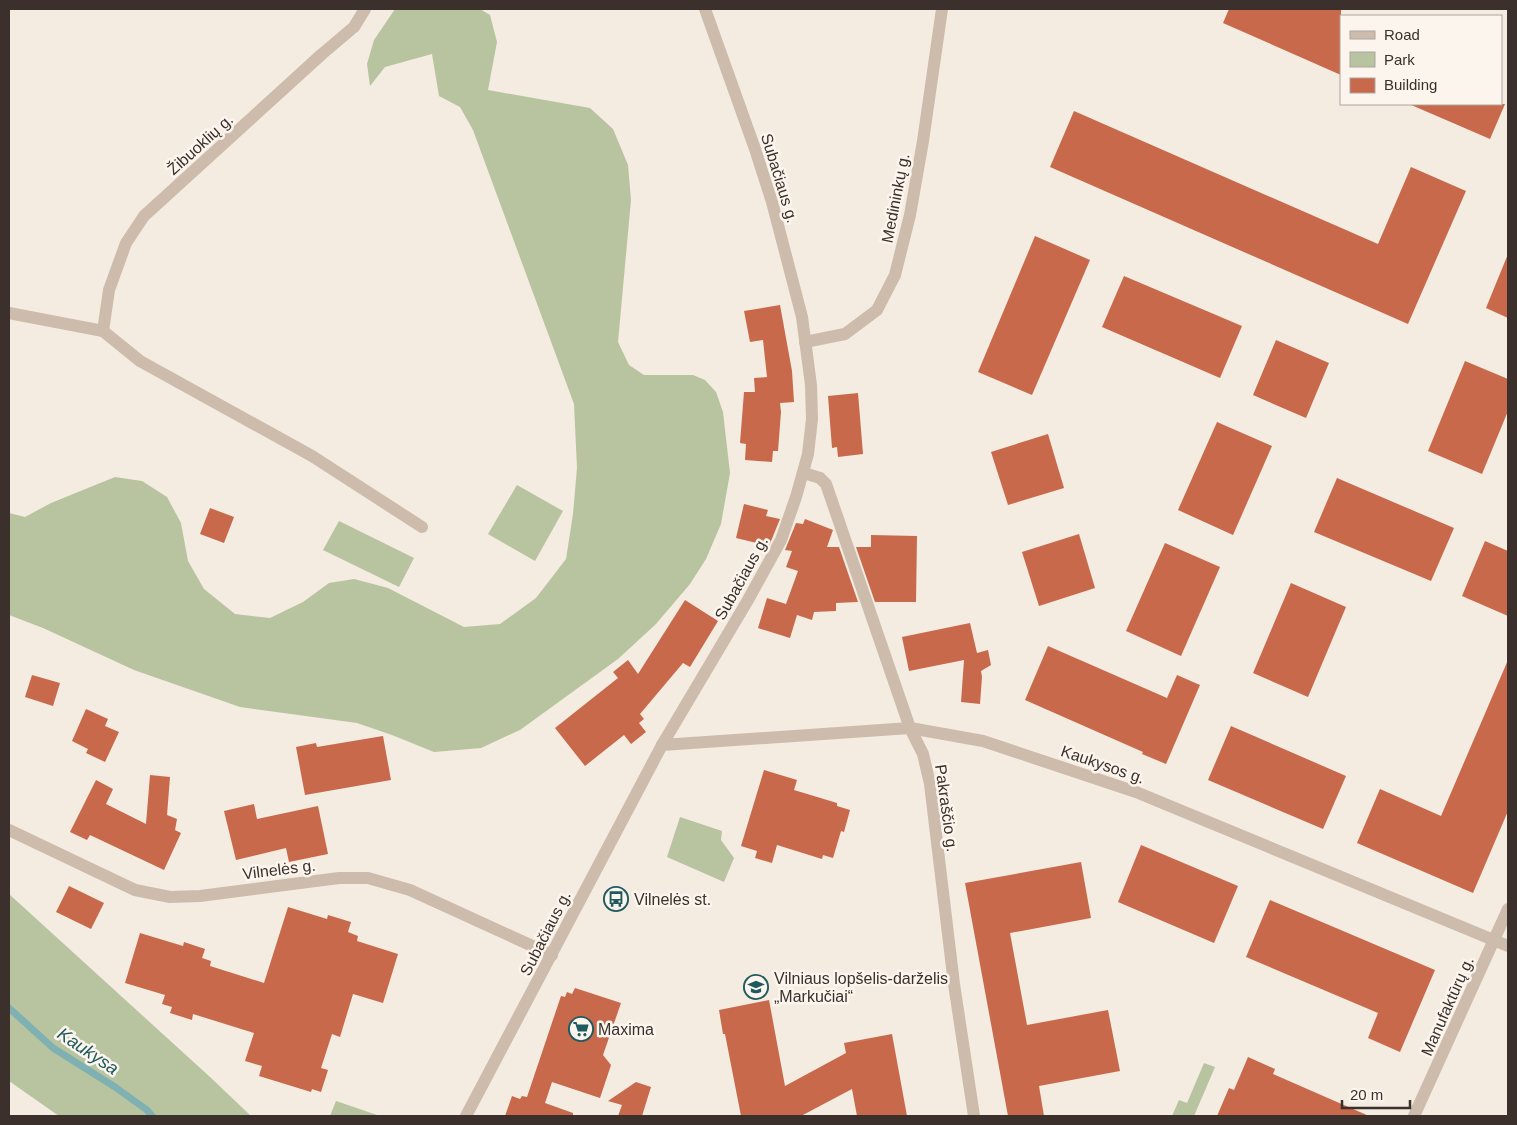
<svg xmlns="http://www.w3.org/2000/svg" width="1517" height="1125" viewBox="0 0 1517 1125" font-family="Arial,sans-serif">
<rect width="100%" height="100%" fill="#f4ebe1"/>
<g fill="#b8c4a0">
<polygon points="395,9 480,9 490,15 497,42 488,90 590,108 613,129 628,165 631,200 618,342 629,365 644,375 693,375 705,380 716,392 723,412 730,473 721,524 706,559 690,584 656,624 618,659 520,730 481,748 434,752 392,735 357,723 240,707 134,670 43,628 9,615 9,513 25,517 51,503 115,477 142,481 167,497 181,523 188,561 204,589 235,614 270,618 303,602 329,583 354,579 388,588 464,627 500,624 536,598 566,559 573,514 577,468 574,404 473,130 460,107 439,96 432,54 385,67 370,86 367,64 374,40"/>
<polygon points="517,485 563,511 535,561 488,534"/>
<polygon points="339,521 414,558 399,587 323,550"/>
<polygon points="680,817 722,831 721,840 734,858 724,882 667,857"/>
<polygon points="9,894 210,1077 251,1116 59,1116 9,1081"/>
<polygon points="1204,1063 1215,1067 1194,1116 1172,1116 1179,1100 1187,1103"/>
<polygon points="336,1101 380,1116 330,1116"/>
</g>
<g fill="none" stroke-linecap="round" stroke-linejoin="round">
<polyline stroke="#7fb0b2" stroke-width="7" points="9,1008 53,1048 115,1087 147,1110 152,1116"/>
</g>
<g fill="#c8694b">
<polygon points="1229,9 1341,9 1341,75 1223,23"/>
<polygon points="1409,104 1505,104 1490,139"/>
<polygon points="1074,111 1378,244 1411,167 1466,191 1408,324 1050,167"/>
<polygon points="1035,236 1090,260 1032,395 978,372"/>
<polygon points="1508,254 1508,318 1486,308"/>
<polygon points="1124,276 1242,326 1220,378 1102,327"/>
<polygon points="780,305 792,371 794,402 780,403 781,412 778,451 773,451 772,462 745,460 746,444 740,443 744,392 755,392 754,378 767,377 763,340 750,342 744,311"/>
<polygon points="1276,340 1329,363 1306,418 1253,395"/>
<polygon points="1465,361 1508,379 1508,411 1482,474 1428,451"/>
<polygon points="858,393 863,454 838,457 837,447 832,448 828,396"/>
<polygon points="1217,422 1272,446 1233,535 1178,510"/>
<polygon points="1048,434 1064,488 1008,505 991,452"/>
<polygon points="1337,478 1454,528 1431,581 1314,532"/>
<polygon points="744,504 768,510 766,516 780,519 769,546 736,538"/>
<polygon points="210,508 234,517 224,543 200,534"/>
<polygon points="805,519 833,530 827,547 839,547 858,602 836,603 836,611 814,612 812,620 797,615 790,638 758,628 767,598 786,604 798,571 786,567 792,551 785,550 796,523 803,524"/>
<polygon points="1079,534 1095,588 1039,606 1022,552"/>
<polygon points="871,535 917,536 916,602 875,602 856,547 871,547"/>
<polygon points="1485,541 1508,551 1508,616 1462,596"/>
<polygon points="1165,543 1220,567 1181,656 1126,631"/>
<polygon points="1291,583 1346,607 1308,697 1253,673"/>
<polygon points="685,600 718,621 690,667 683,663 640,714 644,719 639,723 646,732 631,744 624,735 585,766 555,728 618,678 613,672 628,660 638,674"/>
<polygon points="970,623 977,653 988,650 991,665 981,671 982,677 980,704 961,702 964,660 909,671 902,637"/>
<polygon points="1048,646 1167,698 1177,675 1200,685 1166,764 1142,754 1143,752 1025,700"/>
<polygon points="1508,660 1508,811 1473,893 1357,843 1380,789 1441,816"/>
<polygon points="32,675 60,683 53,706 25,697"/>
<polygon points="86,709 108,719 105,726 119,732 105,762 86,753 88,749 72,741"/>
<polygon points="1231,726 1346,776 1323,829 1208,780"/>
<polygon points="383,736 391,780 305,795 296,747 316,743 317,747"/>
<polygon points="764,770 797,780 794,790 837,803 837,806 850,810 844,832 841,831 833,858 823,855 822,859 777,845 772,863 755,858 757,851 741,846"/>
<polygon points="150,775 170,777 167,815 177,819 175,830 181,833 164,870 90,835 87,840 70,832 96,780 113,789 106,804 146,824"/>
<polygon points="254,804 257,819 318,806 328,854 289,862 286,848 236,860 224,811"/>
<polygon points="1141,845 1238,886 1214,943 1118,902"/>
<polygon points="1081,862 1091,918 1010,933 1027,1025 1108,1010 1120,1071 1039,1086 1044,1116 1008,1116 965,883"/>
<polygon points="69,886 104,903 91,929 56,912"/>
<polygon points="1270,900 1435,970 1400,1052 1368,1038 1378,1013 1246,957"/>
<polygon points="288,907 327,919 328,915 351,922 348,932 358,936 357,941 398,954 383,1003 353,994 340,1037 332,1034 321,1068 328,1070 321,1092 312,1089 311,1092 259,1076 262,1066 245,1061 254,1033 193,1014 192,1020 170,1013 172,1007 162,1004 165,995 125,983 140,933 183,946 184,942 205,949 202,958 211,961 210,966 264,983"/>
<polygon points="575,988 621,1003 603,1055 611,1065 600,1098 552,1082 545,1103 573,1113 573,1116 505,1116 512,1096 520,1099 522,1096 527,1097 561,996 565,997 567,992 572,994"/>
<polygon points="769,1000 785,1086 846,1053 844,1043 892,1034 907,1116 857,1116 852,1089 801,1116 741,1116 725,1034 723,1034 719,1010"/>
<polygon points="1248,1057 1275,1069 1273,1074 1369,1116 1217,1116 1229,1088 1234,1090"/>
<polygon points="636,1082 651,1087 642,1116 618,1116 622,1105 608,1101"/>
</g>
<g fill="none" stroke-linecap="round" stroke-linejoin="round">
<g stroke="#cdbbac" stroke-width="12">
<polyline points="9,313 103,331 109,290 126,243 144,216 322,54 354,27 365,9"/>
<polyline points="103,331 140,361 312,456 422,527"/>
<polyline points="805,342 845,334 877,310 895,275 910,215 923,141 942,9"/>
<polyline points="804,473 820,478 826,484 910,728 923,754 930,784 954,984 974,1116"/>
<polyline points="662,745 910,728 983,741 1136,792 1508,946"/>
<polyline points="9,830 135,890 170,897 200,896 339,878 368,878 410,890 552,955"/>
<polyline points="1414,1116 1508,909"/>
</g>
<polyline stroke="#cdbbac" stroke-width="12" points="466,1116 662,745 748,600 781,540 796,497 808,454 812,419 811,385 802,317 772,202 755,149 705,9"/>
</g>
<defs>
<symbol id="bus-ring" viewBox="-11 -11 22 22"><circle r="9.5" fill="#fbf5ee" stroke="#1f5a5e" stroke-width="1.5"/><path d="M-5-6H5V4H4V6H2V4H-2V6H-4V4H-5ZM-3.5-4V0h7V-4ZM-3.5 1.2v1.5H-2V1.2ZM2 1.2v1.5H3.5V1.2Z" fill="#1f5a5e"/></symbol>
<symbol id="school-ring" viewBox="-11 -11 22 22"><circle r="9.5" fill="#fbf5ee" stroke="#1f5a5e" stroke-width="1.5"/><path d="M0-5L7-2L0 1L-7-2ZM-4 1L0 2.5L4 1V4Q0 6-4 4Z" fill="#1f5a5e"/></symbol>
<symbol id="supermarket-ring" viewBox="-11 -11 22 22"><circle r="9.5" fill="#fbf5ee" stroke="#1f5a5e" stroke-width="1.5"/><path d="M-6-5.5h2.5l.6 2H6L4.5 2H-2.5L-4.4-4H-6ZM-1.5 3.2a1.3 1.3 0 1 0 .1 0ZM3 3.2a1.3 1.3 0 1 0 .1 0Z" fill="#1f5a5e"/></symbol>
</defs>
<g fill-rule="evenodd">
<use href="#bus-ring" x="602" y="885" width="28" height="28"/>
<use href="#school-ring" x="742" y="973" width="28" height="28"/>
<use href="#supermarket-ring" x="567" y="1015" width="28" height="28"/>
</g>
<g text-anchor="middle" stroke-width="5" stroke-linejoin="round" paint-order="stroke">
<g font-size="16" fill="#3b302b" stroke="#fbf5ee">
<text transform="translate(200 144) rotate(-42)" y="6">Žibuoklių g.</text>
<text transform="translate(780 178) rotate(73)" y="6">Subačiaus g.</text>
<text transform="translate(895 198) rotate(-79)" y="6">Medininkų g.</text>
<text transform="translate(741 578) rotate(-61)" y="6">Subačiaus g.</text>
<text transform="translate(1103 764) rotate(19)" y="6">Kaukysos g.</text>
<text transform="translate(947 808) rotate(82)" y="6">Pakraščio g.</text>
<text transform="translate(279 869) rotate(-7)" y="6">Vilnelės g.</text>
<text transform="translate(545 933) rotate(-63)" y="6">Subačiaus g.</text>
<text transform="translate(1447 1006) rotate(-66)" y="6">Manufaktūrų g.</text>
</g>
<g font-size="16" fill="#3b302b" stroke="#fbf5ee" text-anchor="start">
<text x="634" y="905">Vilnelės st.</text>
<text x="774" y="984">Vilniaus lopšelis-darželis<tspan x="774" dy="18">„Markučiai“</tspan></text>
<text x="598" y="1035">Maxima</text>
</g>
<g font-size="18" font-style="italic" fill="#1f5a5e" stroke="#fbf5ee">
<text transform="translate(88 1051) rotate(34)" y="6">Kaukysa</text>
</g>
</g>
<rect width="1517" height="1125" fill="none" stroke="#3b302b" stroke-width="20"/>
<rect x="1340" y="15" width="162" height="90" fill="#fbf5ee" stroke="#aea6a0"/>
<rect x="1350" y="31" width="25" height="8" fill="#cdbbac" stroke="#aea6a0"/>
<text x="1384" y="40" font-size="15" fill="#3b302b">Road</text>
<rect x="1350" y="52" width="25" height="15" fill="#b8c4a0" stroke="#aea6a0"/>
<text x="1384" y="65" font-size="15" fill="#3b302b">Park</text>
<rect x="1350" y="78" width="25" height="15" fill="#c8694b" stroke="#aea6a0"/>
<text x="1384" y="90" font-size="15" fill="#3b302b">Building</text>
<path d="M1342 1100v8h68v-8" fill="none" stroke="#3b302b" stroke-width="2.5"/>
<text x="1350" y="1100" font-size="15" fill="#3b302b" stroke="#fbf5ee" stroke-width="4" paint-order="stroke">20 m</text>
</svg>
